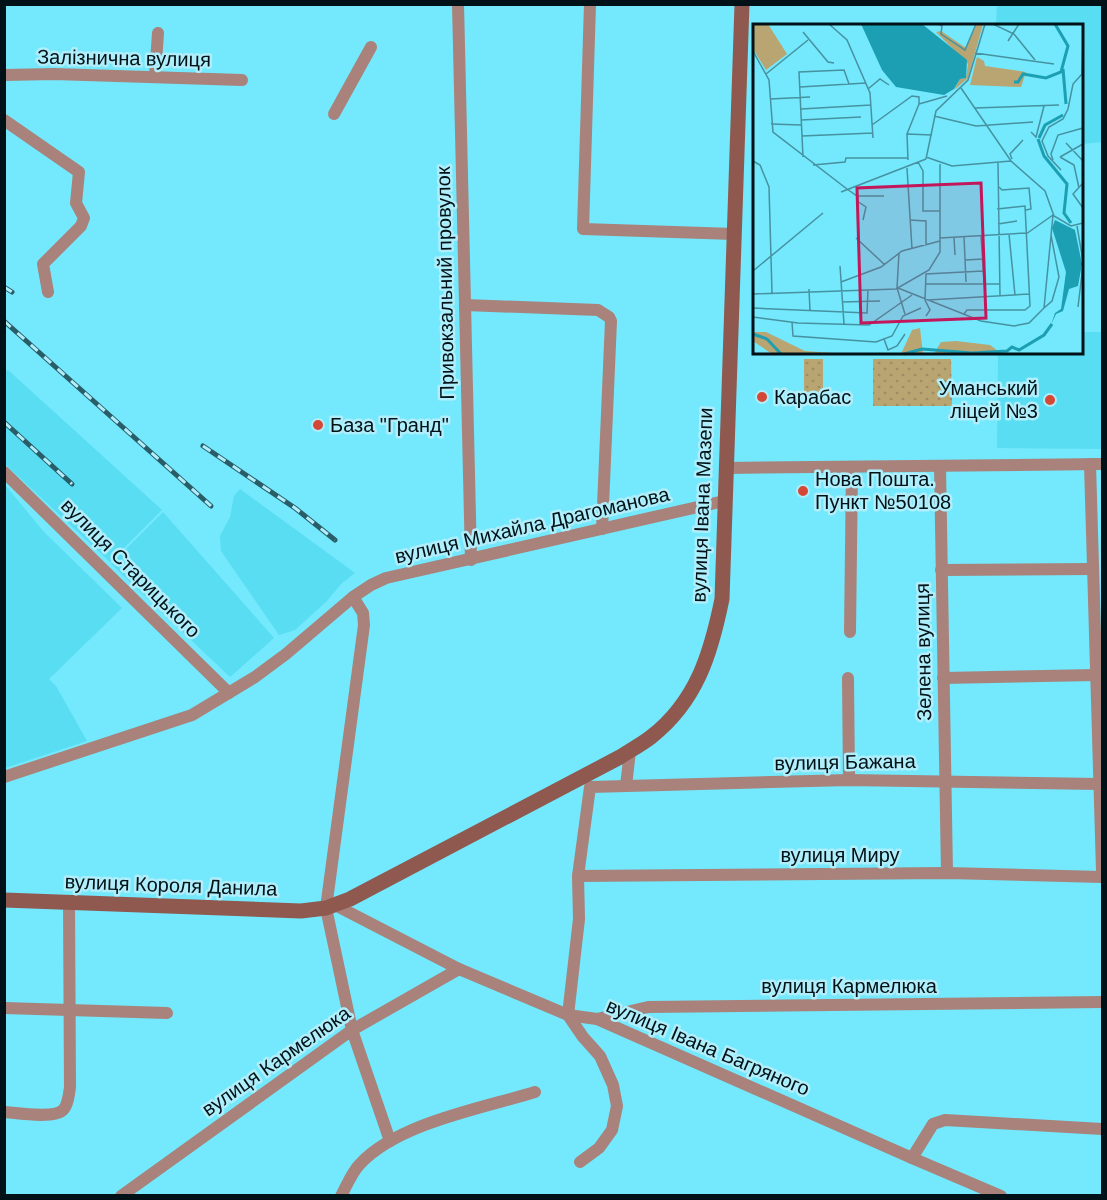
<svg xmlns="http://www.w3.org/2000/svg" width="1107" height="1200" viewBox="0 0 1107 1200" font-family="Helvetica,sans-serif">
<defs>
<pattern id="park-dots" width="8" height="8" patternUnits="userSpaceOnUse" patternTransform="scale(1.5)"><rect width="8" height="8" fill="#b8a572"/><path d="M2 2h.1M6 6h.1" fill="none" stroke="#9c8d62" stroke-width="1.8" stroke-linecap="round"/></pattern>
</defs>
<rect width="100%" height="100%" fill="#74e8fc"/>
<g fill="#58ddf3">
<polygon points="997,5 1102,5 1102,142 1082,144 1082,26 996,25"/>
<polygon points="1082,332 1102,332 1102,449 997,448 998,353 1082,352"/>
<polygon points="8,370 162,510 110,562 5,464 4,373"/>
<polygon points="5,485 44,532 122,608 49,679 56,686 87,741 5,768"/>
<polygon points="240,489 355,573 341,584 327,601 295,630 279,635 221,551 220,536 230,517 234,496"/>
<polygon points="163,512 274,638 230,677 111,564"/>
</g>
<g fill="url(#park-dots)">
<rect x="804" y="359" width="19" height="45"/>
<polygon points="873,359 951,359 952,406 873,406"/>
</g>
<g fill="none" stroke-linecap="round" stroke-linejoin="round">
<g stroke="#a8827b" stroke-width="12">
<polyline points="458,4 471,560"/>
<polyline points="590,4 583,229 734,234"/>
<polyline points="4,75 54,74 242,80"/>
<polyline points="155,76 158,33"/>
<polyline points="334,114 371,47"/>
<polyline points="4,120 79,172 76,203 84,218 81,226 43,264 48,292"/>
<polyline points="465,305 598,310 609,317 611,321 602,529"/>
<polyline points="1090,464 1102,871"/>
<polyline points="940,466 947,873"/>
<polyline points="725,468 1102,464"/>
<polyline points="4,472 229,693"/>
<polyline points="941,570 1093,569"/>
<polyline points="353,597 363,613 364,625 326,908 352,1030 390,1141"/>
<polyline points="850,632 852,467"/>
<polyline points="848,678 849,780"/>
<polyline points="943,678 1096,675"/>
<polyline points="4,777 192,715 255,677 286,654 353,597 371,585 386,578 724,501"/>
<polyline points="626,786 630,751"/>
<polyline points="578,876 947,873 1102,877"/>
<polyline points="335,905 459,969 568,1015 597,1019 912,1158 1001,1196"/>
<polyline points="4,1008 167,1013"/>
<polyline points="597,1019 648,1007 1102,1002"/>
<path d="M 4,1112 C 17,1113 54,1119 63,1110 C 68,1105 69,1094 70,1087 L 69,902"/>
<polyline points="912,1158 933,1124 945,1120 1102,1129"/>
<polyline points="580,1162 599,1148 612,1130 617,1106 613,1085 600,1056 583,1037 568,1015 579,919 578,876 590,787 849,780 1100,784"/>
<polyline points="121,1196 352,1030 459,969"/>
<path d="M 341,1196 C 347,1185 352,1172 360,1164 C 398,1123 483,1108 535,1092"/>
</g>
<path stroke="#8f5950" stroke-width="15" d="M 4,900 L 301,911 L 326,908 L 350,899 L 620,757 C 631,750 642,744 651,737 C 697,701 711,653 722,599 L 742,4"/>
<defs>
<g id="rail">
<polyline points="4,287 12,292"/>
<polyline points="4,321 211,506"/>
<polyline points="4,422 72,484"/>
<polyline points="203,446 295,508 335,540"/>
</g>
</defs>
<use href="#rail" stroke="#295d68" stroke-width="5"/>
<use href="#rail" stroke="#afeefa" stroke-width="3" stroke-dasharray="9" stroke-linecap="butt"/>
</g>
<g fill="#d54836" stroke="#afeefa" stroke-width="2">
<circle cx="762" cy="397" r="6"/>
<circle cx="1050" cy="400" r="6"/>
<circle cx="318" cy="425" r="6"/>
<circle cx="803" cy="491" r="6"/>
</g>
<g text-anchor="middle" stroke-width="5" stroke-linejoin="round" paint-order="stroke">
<g font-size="20" fill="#001217" stroke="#afeefa">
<text transform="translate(124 58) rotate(1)" y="7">Залізнична вулиця</text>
<text transform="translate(445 283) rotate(-91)" y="7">Привокзальний провулок</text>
<text transform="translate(702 505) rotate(-88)" y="7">вулиця Івана Мазепи</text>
<text transform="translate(532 525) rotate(-13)" y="7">вулиця Михайла Драгоманова</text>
<text transform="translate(131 568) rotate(45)" y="7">вулиця Старицького</text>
<text transform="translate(923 652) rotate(-91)" y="7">Зелена вулиця</text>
<text transform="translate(845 762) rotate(-1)" y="7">вулиця Бажана</text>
<text x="840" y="862">вулиця Миру</text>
<text transform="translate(171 885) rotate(2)" y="7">вулиця Короля Данила</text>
<text x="849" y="993">вулиця Кармелюка</text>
<text transform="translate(708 1047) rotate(23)" y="7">вулиця Івана Багряного</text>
<text transform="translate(276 1061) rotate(-35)" y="7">вулиця Кармелюка</text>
</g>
<g font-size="20" fill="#001217" stroke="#afeefa" text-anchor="start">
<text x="1038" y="395" text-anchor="end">Уманський<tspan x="1038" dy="23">ліцей №3</tspan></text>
<text x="774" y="404">Карабас</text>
<text x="330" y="432">База "Гранд"</text>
<text x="815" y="486">Нова Пошта.<tspan x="815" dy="23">Пункт №50108</tspan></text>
</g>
</g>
<g transform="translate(753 24)">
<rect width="330" height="330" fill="#74e8fc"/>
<path d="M 203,317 L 237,321 L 249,330 L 181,330 L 188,318 Z" fill="#b8a572"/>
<path d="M 167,304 L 170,330 L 148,330 L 159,306 ZM 0,308 L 13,308 L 52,327 L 95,330 L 19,330 L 0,317 Z" fill="#b8a572"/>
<path d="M 0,0 L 15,0 L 34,30 L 13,46 L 0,25 ZM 224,0 L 230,0 L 215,54 L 201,66 L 207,55 L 213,54 L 215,40 L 183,8 L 188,7 L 213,24 ZM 224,33 L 231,37 L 232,42 L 273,48 L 268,63 L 217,61 Z" fill="#b8a572"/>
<path d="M 108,0 L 169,0 L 214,36 L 213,54 L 207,55 L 201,65 L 191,71 L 143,63 L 129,46 ZM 302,196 L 322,206 L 329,240 L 325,262 L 316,265 L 310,287 L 303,290 L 298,301 L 302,289 L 308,285 L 313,248 L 299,204 Z" fill="#1c9fb3"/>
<path fill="none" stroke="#1c9fb3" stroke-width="3" d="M 310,45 L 313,80M 261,58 L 265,58 L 270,50 L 293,54 L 308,48 L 315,22 L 302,0M 286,114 L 292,101 L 310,91M 285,115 L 291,132 L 314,160 L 311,189 L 318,199M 0,310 L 14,315 L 28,330M 151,330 L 169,325 L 219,329 L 254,327 L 259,323 L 266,326 L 291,311 L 299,300"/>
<path fill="none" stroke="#4692a0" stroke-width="1.5" d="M 76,0 L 94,16 L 117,69 L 120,114M 185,0 L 189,2 L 188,10 L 212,26 L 223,0M 240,0 L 261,10 L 282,36M 50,8 L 75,38 L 81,39M 255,17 L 266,0M 0,27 L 16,56 L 20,108 L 94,165M 222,29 L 301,40M 13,50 L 55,16M 47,63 L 113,59M 208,64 L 258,137 L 292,167 L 301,192 L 318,202 L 330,199M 115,65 L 127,55 L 136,61M 17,75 L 57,73M 166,80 L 194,72M 222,84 L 306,81M 48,85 L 118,81M 181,92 L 223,102 L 280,98M 48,96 L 108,93M 18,100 L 48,101M 119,101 L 159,72 L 166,73 L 166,80M 278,108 L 283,113 L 291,82M 154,110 L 166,80M 49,112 L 120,109M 313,119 L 330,137M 50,133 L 46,48 L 91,46 L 96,60M 173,133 L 199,142 L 258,137M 307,133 L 321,141 L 326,164M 307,133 L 330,120M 173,135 L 183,87 L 215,56 L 232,0M 259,135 L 257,130 L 270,116M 155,136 L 154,110 L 179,111M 300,136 L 298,130 L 305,111 L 330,104M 0,137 L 7,141 L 16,163 L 19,269M 165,138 L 170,147 L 170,187 L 187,187M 245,139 L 247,271M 60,141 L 92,138 L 93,134 L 155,134M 154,144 L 159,225M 308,146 L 295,132 L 289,117 L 296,103 L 310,95 L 315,85 L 320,60 L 329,50 L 330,16M 330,159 L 320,170 L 330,184M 246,163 L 249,166 L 276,164 L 278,185 L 273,186M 94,165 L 104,172 L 131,172M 88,168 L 173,135M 105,172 L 104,177 L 113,183 L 110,196M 157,196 L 173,197 L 173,221M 245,200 L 264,197M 324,202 L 330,237M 256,210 L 262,271M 273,210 L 300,191M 211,212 L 213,258M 228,212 L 231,258M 201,213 L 202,231M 103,214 L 132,241M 187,214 L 273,209M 146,229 L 144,264 L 152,290M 212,236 L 230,235M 87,242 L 91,300M 0,247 L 70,189M 88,258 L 128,243 L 149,227 L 187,217M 172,260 L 247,260M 145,264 L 228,297 L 261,302 L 276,299 L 291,284 L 300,191M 56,265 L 57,287M 0,270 L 143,265 L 176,246 L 187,228 L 187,140M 175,276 L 276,270M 89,278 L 127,277M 325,283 L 330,241M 0,284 L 114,289 L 115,266M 291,284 L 299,277 L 306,253 L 298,211M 211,290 L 214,286 L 272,286 L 277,282 L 272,182 L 244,185M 173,292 L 177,286 L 172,276 L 173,250 L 230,247M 0,293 L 45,299 L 116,301 L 159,271M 39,298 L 40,312 L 123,318 L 139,312 L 150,292 L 168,284M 131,315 L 135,326 L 144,322 L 152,310"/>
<path fill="#c2185b" fill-opacity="0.15" stroke="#c2185b" stroke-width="3" d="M 228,159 L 233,294 L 108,299 L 104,164 Z"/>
<rect width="330" height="330" fill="none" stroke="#001217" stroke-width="3"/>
</g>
<rect width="1107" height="1200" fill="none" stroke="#001217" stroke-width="12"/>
</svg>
